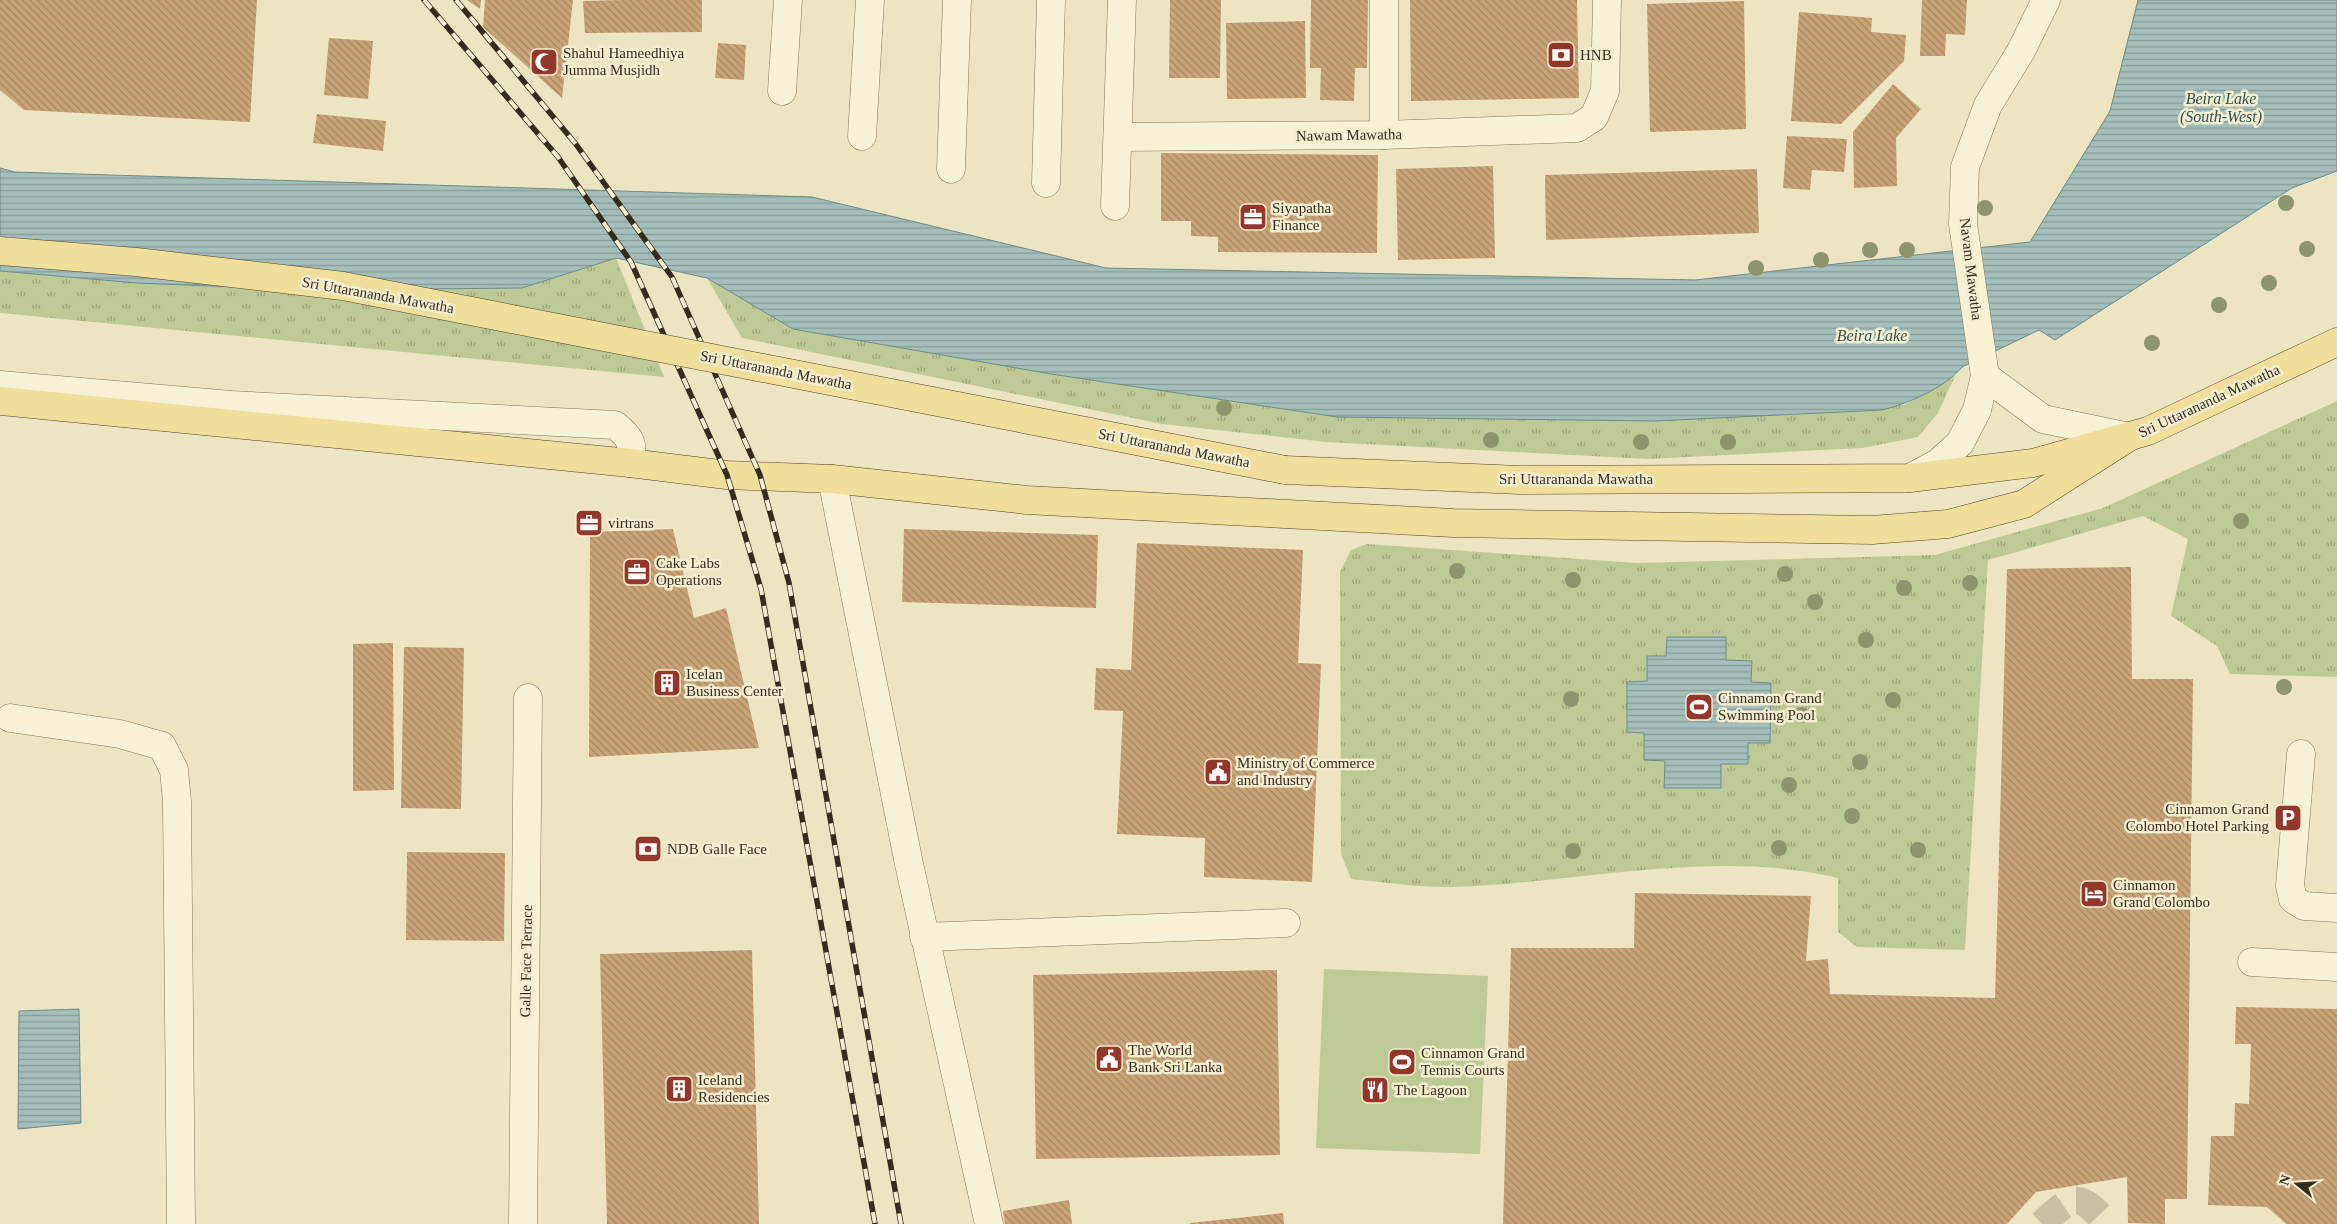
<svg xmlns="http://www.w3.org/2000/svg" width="2337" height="1224" viewBox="0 0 2337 1224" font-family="Georgia,serif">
<defs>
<pattern id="park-tufts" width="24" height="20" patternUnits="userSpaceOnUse" patternTransform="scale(1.25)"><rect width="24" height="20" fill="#beca96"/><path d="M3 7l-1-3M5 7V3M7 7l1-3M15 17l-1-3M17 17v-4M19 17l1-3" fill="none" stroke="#9ba47a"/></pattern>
<pattern id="water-rules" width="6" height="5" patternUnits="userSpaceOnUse" patternTransform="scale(1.25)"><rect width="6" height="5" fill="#a4bfbb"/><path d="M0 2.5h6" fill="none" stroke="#869b97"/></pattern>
<pattern id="building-back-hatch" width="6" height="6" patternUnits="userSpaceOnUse" patternTransform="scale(1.25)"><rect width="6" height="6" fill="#caa479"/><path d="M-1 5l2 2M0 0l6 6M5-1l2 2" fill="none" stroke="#a58663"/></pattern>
</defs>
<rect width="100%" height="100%" fill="#ede5c2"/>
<polygon fill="#beca96" points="1324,969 1488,976 1480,1154 1316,1148"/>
<g fill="url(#park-tufts)">
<polygon points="616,258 664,377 0,313 0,271 137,283 311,290 522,288"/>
<polygon points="707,278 793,329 1051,374 1337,417 1904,405 1955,376 1938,413 1918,437 1862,448 1648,459 1326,442 1162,424 742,338"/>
<path d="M 2337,401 L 2337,677 L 2230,674 L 2217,646 L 2171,616 L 2188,539 L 2143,516 L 1988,560 L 1965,950 L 1857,947 L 1838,932 L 1838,878 C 1712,848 1581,883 1453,887 C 1419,888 1384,882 1351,879 L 1341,854 L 1340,572 L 1351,550 L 1367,544 L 1637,563 L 1935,555 L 2103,508 Z"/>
</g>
<g fill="url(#water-rules)" stroke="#6c8d89">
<path d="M 2138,0 L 2337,0 L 2337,171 L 2292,188 L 2055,340 L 2039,330 L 1962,367 C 1945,388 1907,404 1882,410 L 1655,421 L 1337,417 L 1051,374 L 793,329 L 707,278 L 616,258 L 522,288 L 311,290 L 137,283 L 0,271 L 0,168 L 15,172 L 812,197 L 1106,268 L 1695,280 L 2030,242 L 2110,111 Z"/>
<polygon points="1667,637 1726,637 1726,660 1752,661 1751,682 1771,683 1770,743 1748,743 1748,764 1721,764 1721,788 1664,788 1665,761 1644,760 1644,733 1627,732 1627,682 1647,681 1647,656 1666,656"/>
<polygon points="79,1009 81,1123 18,1129 19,1011"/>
</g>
<g fill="url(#building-back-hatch)">
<polygon points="0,0 257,0 250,122 24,110 0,90"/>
<polygon points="467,0 481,0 480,9"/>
<polygon points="485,0 573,0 562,98 483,27"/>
<polygon points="623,0 702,0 702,32 585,33 583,1"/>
<polygon points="1170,0 1221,0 1220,78 1169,78"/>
<polygon points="1311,0 1368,0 1367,68 1355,68 1354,101 1320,100 1321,68 1310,68"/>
<polygon points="1410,0 1577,0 1579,98 1411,101"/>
<polygon points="1922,0 1967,0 1965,35 1946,34 1945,56 1920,56"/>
<polygon points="1744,1 1746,129 1650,132 1647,4"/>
<polygon points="1799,12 1872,18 1871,32 1906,35 1904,61 1841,124 1791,121"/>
<polygon points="1305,21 1306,98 1227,99 1226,23"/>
<polygon points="329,38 373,41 368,99 324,95"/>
<polygon points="718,43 746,45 744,80 715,78"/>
<polygon points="1893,84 1921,109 1896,138 1897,186 1854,188 1853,132"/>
<polygon points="317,114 386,121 383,151 313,143"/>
<polygon points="1787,136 1847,139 1844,172 1812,170 1810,190 1783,188"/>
<polygon points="1161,153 1378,155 1377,253 1218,252 1218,237 1191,236 1191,221 1161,221"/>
<polygon points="1493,166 1495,258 1398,260 1396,169"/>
<polygon points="1757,169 1759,233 1546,240 1545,175"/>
<polygon points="673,529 694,618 726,608 759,748 589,757 590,532"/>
<polygon points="904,529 1098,535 1096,608 902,602"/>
<polygon points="1137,543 1303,550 1298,663 1321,664 1312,882 1204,877 1205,838 1117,834 1123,711 1094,710 1096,668 1131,670"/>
<polygon points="2131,567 2132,679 2193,679 2187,1199 2165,1199 2165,1224 2128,1223 2127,1177 2036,1192 2007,1224 1503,1224 1511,948 1634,948 1635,893 1811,896 1806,961 1828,959 1830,994 1995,998 2007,569"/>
<polygon points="393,643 394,790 353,791 353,644"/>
<polygon points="404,647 464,648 461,809 401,808"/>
<polygon points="407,852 505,853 504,941 406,940"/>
<polygon points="752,950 759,1224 607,1224 600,954"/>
<polygon points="1277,970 1280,1155 1036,1159 1033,975"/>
<polygon points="2236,1007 2337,1009 2337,1224 2286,1224 2267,1207 2208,1205 2211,1136 2234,1136 2235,1103 2249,1104 2251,1044 2235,1044"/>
<polygon points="1069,1200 1072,1224 1005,1224 1003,1211"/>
<polygon points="1283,1213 1284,1224 1190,1224 1190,1223"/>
</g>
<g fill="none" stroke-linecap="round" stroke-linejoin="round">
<path stroke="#c8c0a1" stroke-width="28" stroke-dasharray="28 14" stroke-linecap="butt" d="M 2042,1224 C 2072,1196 2078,1190 2107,1224"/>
<defs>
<g id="minor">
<polyline points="782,91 788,0"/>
<polyline points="1384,135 1384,0"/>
<polyline points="862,136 870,0"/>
<polyline points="1118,137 1384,135 1577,128 1594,117 1605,91 1607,0"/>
<polyline points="951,169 957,0"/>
<polyline points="1046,183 1051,0"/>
<polyline points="1115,206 1122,0"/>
<polyline points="1985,376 2043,419 2129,437"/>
<path d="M 0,385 L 231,405 L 615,425 C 631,438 634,443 630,463"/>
<polyline points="1910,478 1938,463 1960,443 1977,410 1985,376 1963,224 1965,167 1988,105 2021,51 2046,0"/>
<polyline points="832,479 909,864 989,1224"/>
<polyline points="10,718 120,734 162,746 174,770 177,802 181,1224"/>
<polyline points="2301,754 2290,886 2293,899 2304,906 2337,908"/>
<polyline points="924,937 1286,923"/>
<polyline points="2252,962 2337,967"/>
<polyline points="523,1224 528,698"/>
</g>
<g id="major">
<polyline points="0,401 630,463 727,475 832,479 1027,500 1453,523 1872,530 1948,524 2024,504 2129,437"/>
<polyline points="1285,470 1520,480 1910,478 2033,463 2148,431 2337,342"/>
</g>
</defs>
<use href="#minor" stroke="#86775a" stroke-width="29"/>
<use href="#major" stroke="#54442e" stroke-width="29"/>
<use href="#minor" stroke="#f8f2d5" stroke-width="28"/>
<use href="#major" stroke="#efdf9a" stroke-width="28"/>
<defs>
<g id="rail">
<polyline points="424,0 558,157 631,262 727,475 761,589 875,1224"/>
<polyline points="456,0 575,143 672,277 760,475 789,583 901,1224"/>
</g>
</defs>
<use href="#rail" stroke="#362c1e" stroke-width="5.5"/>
<use href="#rail" stroke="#f4eed1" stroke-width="4" stroke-dasharray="11" stroke-linecap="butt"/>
<defs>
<polyline id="major-bridge" points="0,251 136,262 343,286 1285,470"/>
</defs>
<use href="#major-bridge" stroke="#54442e" stroke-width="29" stroke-linecap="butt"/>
<use href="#major-bridge" stroke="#efdf9a" stroke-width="28"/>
</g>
<g fill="#8e946c">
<circle cx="2286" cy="203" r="8"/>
<circle cx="1985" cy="208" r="8"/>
<circle cx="2307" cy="249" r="8"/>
<circle cx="1870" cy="250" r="8"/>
<circle cx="1907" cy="250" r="8"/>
<circle cx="1821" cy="260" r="8"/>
<circle cx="1756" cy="268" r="8"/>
<circle cx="2269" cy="283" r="8"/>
<circle cx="2219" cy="305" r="8"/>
<circle cx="2152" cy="343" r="8"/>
<circle cx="1224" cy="408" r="8"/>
<circle cx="1491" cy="440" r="8"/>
<circle cx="1641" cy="442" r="8"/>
<circle cx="1728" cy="442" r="8"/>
<circle cx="2241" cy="521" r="8"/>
<circle cx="1457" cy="571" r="8"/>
<circle cx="1785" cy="574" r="8"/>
<circle cx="1573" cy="580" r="8"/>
<circle cx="1970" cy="583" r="8"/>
<circle cx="1904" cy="588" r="8"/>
<circle cx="1815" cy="602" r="8"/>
<circle cx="1866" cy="640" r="8"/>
<circle cx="2284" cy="687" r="8"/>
<circle cx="1571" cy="699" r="8"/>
<circle cx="1893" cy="700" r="8"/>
<circle cx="1801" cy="715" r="8"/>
<circle cx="1860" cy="762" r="8"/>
<circle cx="1789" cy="785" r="8"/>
<circle cx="1852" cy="816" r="8"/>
<circle cx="1779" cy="848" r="8"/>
<circle cx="1918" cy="850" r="8"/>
<circle cx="1573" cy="851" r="8"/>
</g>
<defs>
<symbol id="bank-square" viewBox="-11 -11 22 22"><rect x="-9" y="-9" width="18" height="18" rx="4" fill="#94372b" stroke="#f4eed1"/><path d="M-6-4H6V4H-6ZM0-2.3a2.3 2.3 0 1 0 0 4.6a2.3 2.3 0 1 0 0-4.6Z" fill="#fff"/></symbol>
<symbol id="mosque-square" viewBox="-11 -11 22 22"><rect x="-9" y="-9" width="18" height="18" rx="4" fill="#94372b" stroke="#f4eed1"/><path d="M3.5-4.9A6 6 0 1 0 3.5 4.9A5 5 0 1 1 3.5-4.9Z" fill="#fff"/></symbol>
<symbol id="office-square" viewBox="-11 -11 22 22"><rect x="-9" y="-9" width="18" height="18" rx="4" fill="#94372b" stroke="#f4eed1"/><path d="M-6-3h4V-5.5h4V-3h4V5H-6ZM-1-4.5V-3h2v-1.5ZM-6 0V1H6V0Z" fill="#fff"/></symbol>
<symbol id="building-square" viewBox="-11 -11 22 22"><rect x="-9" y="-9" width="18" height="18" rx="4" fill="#94372b" stroke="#f4eed1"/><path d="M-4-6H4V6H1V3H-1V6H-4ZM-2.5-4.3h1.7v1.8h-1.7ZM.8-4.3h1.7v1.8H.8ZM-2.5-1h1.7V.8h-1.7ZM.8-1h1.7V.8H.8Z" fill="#fff"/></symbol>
<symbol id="stadium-square" viewBox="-11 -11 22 22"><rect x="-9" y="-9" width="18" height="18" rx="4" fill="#94372b" stroke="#f4eed1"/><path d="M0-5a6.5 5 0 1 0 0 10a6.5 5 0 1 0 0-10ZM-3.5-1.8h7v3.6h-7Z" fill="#fff"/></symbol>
<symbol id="civic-square" viewBox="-11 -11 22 22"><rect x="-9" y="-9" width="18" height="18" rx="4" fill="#94372b" stroke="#f4eed1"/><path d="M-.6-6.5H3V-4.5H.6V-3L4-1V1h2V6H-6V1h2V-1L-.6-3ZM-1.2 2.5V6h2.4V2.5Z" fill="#fff"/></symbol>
<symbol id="parking-square" viewBox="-11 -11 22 22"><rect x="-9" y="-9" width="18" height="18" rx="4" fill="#94372b" stroke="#f4eed1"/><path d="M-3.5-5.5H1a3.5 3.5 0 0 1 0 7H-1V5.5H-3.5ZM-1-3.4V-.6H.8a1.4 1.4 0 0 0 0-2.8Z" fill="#fff"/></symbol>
<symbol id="hotel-square" viewBox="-11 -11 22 22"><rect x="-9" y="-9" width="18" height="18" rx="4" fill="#94372b" stroke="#f4eed1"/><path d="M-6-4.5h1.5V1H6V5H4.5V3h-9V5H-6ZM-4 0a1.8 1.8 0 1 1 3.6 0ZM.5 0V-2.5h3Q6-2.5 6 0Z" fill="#fff"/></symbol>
<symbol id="restaurant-square" viewBox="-11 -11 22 22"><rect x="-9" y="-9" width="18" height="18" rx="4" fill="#94372b" stroke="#f4eed1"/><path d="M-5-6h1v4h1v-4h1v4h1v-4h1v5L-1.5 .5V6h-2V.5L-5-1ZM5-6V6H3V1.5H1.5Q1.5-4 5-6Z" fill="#fff"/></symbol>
</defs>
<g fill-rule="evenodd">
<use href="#bank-square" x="1545" y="39" width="32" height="32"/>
<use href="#mosque-square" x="528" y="46" width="32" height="32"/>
<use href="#office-square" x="1237" y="201" width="32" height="32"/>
<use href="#office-square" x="573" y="507" width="32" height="32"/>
<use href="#office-square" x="621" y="556" width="32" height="32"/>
<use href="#building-square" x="651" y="667" width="32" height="32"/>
<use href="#stadium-square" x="1683" y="691" width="32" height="32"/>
<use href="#civic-square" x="1202" y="756" width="32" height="32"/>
<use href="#parking-square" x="2272" y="802" width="32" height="32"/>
<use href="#bank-square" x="632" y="833" width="32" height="32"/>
<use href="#hotel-square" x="2078" y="878" width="32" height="32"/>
<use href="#civic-square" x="1093" y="1043" width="32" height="32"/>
<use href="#stadium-square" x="1386" y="1046" width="32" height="32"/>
<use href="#building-square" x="663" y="1073" width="32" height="32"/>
<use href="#restaurant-square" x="1359" y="1074" width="32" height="32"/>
</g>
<g text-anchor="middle" stroke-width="5" stroke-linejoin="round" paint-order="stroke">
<g font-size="15" fill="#362c1e" stroke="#f4eed1" text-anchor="start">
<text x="563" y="58">Shahul Hameedhiya<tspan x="563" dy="17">Jumma Musjidh</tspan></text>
<text x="1580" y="60">HNB</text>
<text x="1272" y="213">Siyapatha<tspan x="1272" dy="17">Finance</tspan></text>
<text x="608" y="528">virtrans</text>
<text x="656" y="568">Cake Labs<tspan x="656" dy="17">Operations</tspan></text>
<text x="686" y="679">Icelan<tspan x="686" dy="17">Business Center</tspan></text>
<text x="1718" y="703">Cinnamon Grand<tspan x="1718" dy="17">Swimming Pool</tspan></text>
<text x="1237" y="768">Ministry of Commerce<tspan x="1237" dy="17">and Industry</tspan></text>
<text x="2269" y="814" text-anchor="end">Cinnamon Grand<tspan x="2269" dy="17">Colombo Hotel Parking</tspan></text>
<text x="667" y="854">NDB Galle Face</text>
<text x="2113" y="890">Cinnamon<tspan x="2113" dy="17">Grand Colombo</tspan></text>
<text x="1128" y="1055">The World<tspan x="1128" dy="17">Bank Sri Lanka</tspan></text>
<text x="1421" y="1058">Cinnamon Grand<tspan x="1421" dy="17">Tennis Courts</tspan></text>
<text x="698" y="1085">Iceland<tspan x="698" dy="17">Residencies</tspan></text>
<text x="1394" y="1095">The Lagoon</text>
</g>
<g font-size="15" fill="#362c1e" stroke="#f4eed1">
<text transform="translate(1349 135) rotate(-1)" y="5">Nawam Mawatha</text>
<text transform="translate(1971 269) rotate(83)" y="5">Navam Mawatha</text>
<text transform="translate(378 295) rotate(10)" y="5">Sri Uttarananda Mawatha</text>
<text transform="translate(776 370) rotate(11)" y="5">Sri Uttarananda Mawatha</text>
<text transform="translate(2209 401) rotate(-25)" y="5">Sri Uttarananda Mawatha</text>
<text transform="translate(1174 448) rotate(11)" y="5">Sri Uttarananda Mawatha</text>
<text x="1576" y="484">Sri Uttarananda Mawatha</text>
<text transform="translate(526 961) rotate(-89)" y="5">Galle Face Terrace</text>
</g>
<g font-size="16" font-style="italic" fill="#2d5456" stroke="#f4eed1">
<text x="2221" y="104">Beira Lake<tspan x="2221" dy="18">(South-West)</tspan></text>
<text x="1872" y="341">Beira Lake</text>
</g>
</g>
<g transform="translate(2297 1184) rotate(288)" stroke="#f4eed1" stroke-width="4" paint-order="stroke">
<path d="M0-4L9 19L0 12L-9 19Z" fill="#362c1e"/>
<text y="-8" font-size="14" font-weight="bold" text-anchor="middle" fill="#362c1e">N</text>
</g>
</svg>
